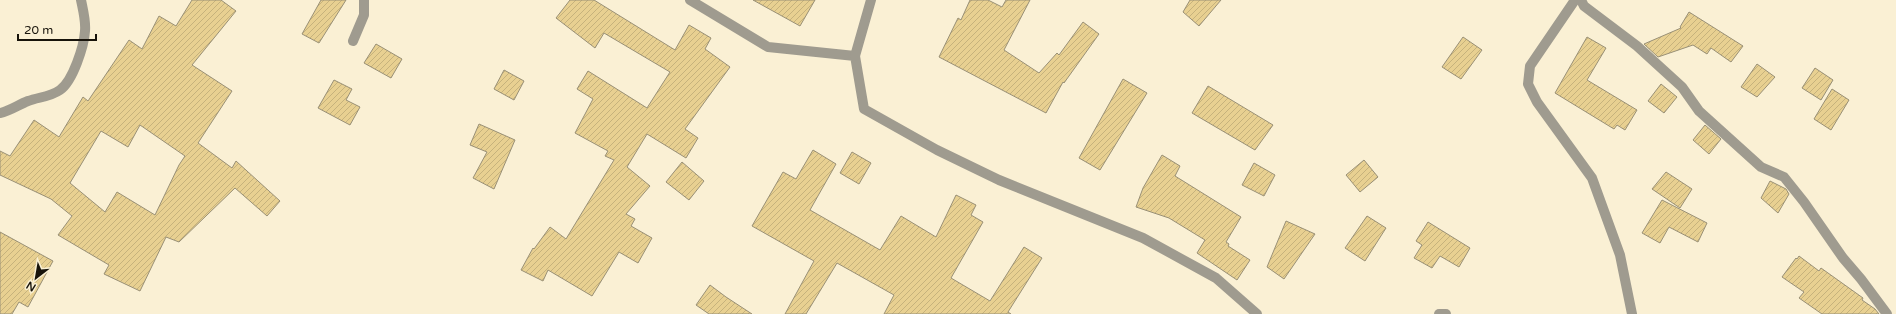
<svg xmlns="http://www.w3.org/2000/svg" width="1896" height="314" viewBox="0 0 1896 314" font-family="'Varela Round',sans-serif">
<defs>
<pattern id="building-hatch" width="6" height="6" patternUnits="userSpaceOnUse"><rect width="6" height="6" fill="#e8d091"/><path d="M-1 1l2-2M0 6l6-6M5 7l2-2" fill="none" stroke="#c6b27c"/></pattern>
</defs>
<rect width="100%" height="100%" fill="#faf0d4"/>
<g fill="url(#building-hatch)" stroke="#999076" fill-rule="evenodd">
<path d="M 192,0 L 221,0 L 236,11 L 192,65 L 232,91 L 198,143 L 232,168 L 236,161 L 280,201 L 267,216 L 235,188 L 179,242 L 166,237 L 140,291 L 104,274 L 109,265 L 58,235 L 72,216 L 51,199 L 0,175 L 0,151 L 10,156 L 34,120 L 59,137 L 83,97 L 88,101 L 129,40 L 142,49 L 159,16 L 176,26 ZM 140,125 L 185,156 L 179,165 L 155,215 L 117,192 L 105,212 L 70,183 L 101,131 L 128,147 Z"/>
<polygon points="321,0 346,0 319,43 302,34"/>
<polygon points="570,0 594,0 675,50 689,25 711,38 705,49 730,67 685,129 698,138 686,158 647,134 627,167 650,186 626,214 635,219 631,226 652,238 638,263 619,252 592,296 548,270 543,281 521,270 533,248 534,249 550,227 566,239 614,160 605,156 608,151 575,133 593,99 577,89 588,71 647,108 670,72 604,33 595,48 556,18"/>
<polygon points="753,0 815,0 800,26"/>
<polygon points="970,0 988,0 1002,7 1006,0 1030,0 1004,50 1039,73 1057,53 1059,55 1083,22 1099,34 1064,83 1063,82 1046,113 939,57 958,18 961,20"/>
<polygon points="1190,0 1221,0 1199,26 1183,12"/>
<polygon points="1689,12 1743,46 1731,62 1711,48 1707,54 1693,45 1658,57 1644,44 1681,28 1680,27"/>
<polygon points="1463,37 1482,50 1461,79 1442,67"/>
<polygon points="1587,37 1606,48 1587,80 1637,110 1625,130 1617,125 1614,129 1555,93"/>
<polygon points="376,44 402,59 391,78 364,63"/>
<polygon points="1757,64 1775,77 1757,97 1741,87"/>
<polygon points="1815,68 1833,80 1821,100 1802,88"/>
<polygon points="504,70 524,81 514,100 494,89"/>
<polygon points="1123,79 1147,93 1100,170 1079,158"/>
<polygon points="334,80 352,89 346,100 360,107 350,125 318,108"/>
<polygon points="1661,84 1677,97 1664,113 1648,101"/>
<polygon points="1208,86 1273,125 1255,150 1192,113"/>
<polygon points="1832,89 1849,100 1831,130 1814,119"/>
<polygon points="479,124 515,140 494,189 473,178 487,152 470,145"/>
<polygon points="1705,125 1721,139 1709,154 1693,140"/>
<polygon points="813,150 836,164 810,210 880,250 901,216 936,237 956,195 976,205 971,215 983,222 951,278 990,301 1024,247 1042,258 1008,312 1011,314 884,314 894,295 837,263 806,314 785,314 814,261 752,226 783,172 796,179"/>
<polygon points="852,152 871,163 859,184 840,173"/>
<polygon points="1162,155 1180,166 1175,176 1241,217 1226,242 1229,244 1228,246 1250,260 1237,280 1197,253 1205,240 1169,218 1136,207 1143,188"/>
<polygon points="1364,160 1378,177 1360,192 1346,175"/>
<polygon points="682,162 704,181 689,200 666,182"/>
<polygon points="1254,163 1275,175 1264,196 1242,185"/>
<polygon points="1666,172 1692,189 1680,208 1652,189"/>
<polygon points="1770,181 1786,189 1789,194 1778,213 1761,198"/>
<polygon points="1662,200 1707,223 1698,242 1669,227 1660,243 1642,233"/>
<polygon points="1367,216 1386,228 1365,261 1345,248"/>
<polygon points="1286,221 1315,234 1284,279 1267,267"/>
<polygon points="1428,222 1470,248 1459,267 1440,256 1432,268 1414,258 1422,245 1416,241"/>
<polygon points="0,232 53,261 28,307 19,302 12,314 0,314"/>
<polygon points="1799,256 1819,271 1821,268 1863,298 1862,300 1875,309 1879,314 1822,314 1799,298 1804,292 1782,277 1796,258 1797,259"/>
<polygon points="710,285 726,297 752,314 709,314 696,305"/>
</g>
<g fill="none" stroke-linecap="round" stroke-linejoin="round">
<g stroke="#9f9b8f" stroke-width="10">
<polyline points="690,0 768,47 855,56 864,109 937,150 999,180 1143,238 1216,278 1257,314"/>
<polyline points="1575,0 1530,66 1528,84 1537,102 1592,178 1620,255 1632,314"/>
<polyline points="1581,0 1584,6 1637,46 1682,87 1699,111 1761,167 1784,177 1804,202 1843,258 1861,279 1887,314"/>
<polyline points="353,41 364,15 364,0"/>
<polyline points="855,56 871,0"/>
<path d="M 0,113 C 10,111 18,105 28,101 C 39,97 50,97 60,90 C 73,81 84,46 85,31 C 86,21 83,10 81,0"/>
<polyline points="1439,314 1446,314"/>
</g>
</g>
<g transform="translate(36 278) rotate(211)" stroke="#faf0d4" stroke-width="3" paint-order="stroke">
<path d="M0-3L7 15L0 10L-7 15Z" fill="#17130a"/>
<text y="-6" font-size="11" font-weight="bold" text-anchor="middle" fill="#17130a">N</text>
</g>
<path d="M18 34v6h78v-6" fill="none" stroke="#17130a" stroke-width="2"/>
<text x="24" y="34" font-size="12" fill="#17130a" stroke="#faf0d4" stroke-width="3" paint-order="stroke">20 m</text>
</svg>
